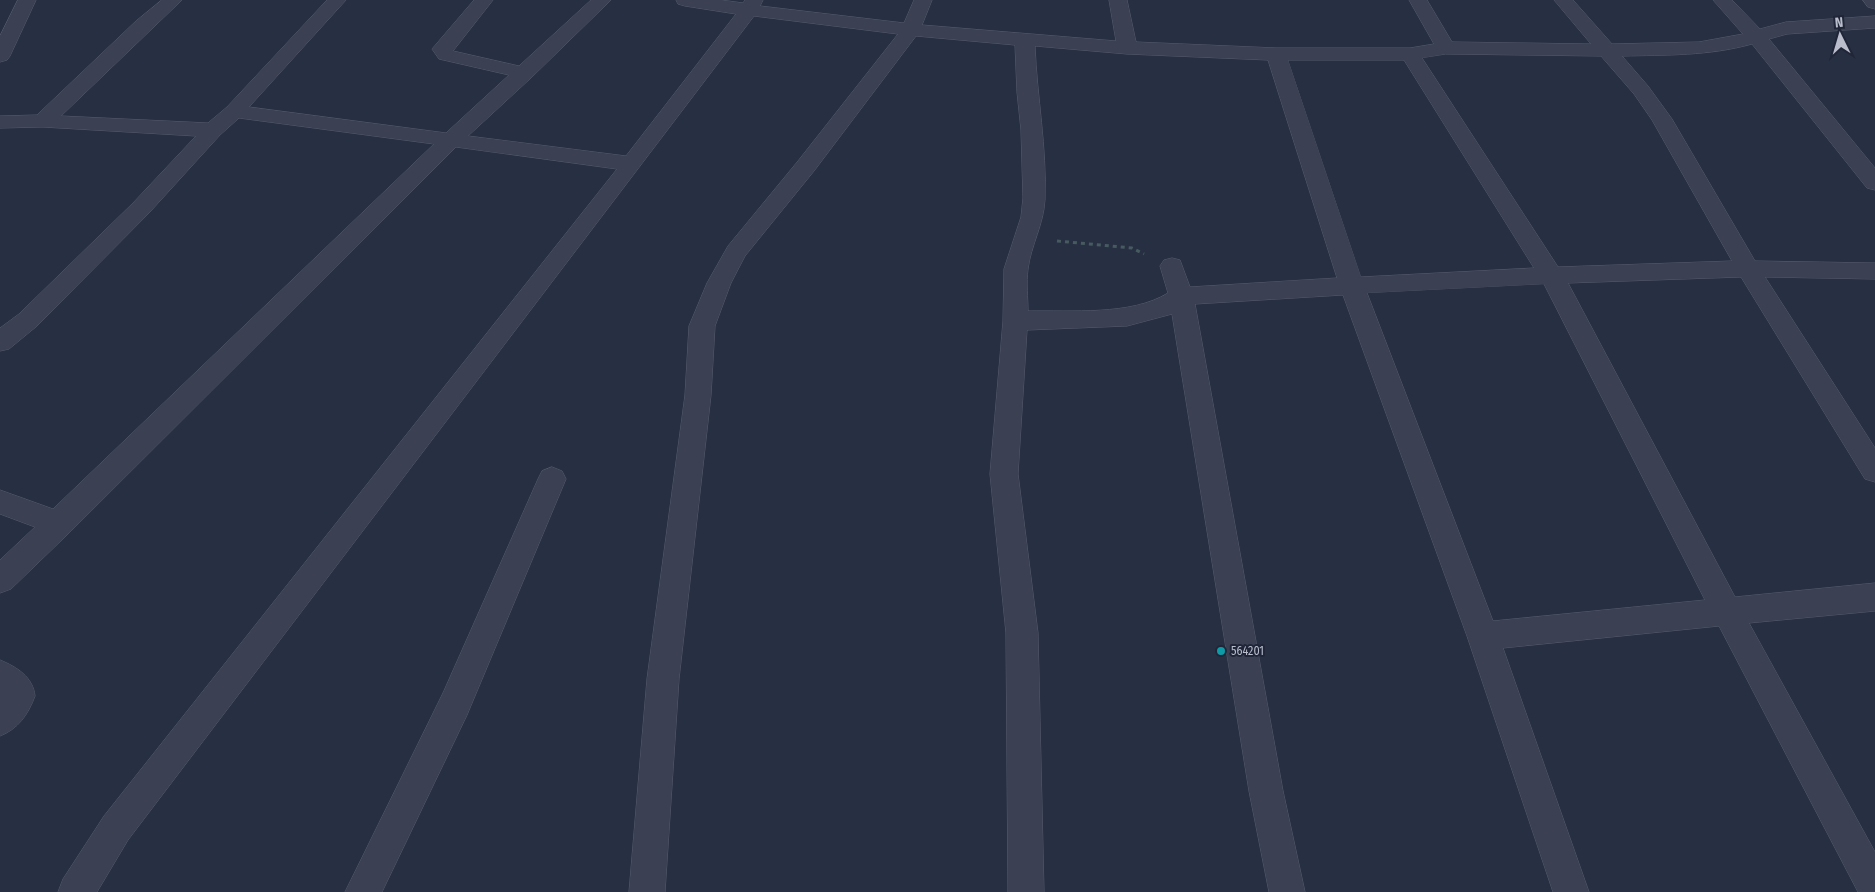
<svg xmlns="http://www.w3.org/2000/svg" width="1875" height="892" viewBox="0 0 1875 892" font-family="'Fira Sans Condensed',sans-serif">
<rect width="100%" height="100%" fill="#272f43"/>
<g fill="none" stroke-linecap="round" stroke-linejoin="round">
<defs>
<g id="minor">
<polygon points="18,0 36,0 10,56 7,60 0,62 0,36"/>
<path d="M 162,0 L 182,0 L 61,116 L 208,123 L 227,107 L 327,0 L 346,0 L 249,107 L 446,133 L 509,75 L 439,59 L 432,49 L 474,0 L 493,0 L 453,51 L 519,66 L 591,0 L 611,0 L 532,77 L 468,136 L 626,156 L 736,14 L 685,6 L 678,4 L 676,0 L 721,0 L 743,3 L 745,0 L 763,0 L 760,6 L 904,23 L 914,0 L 932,0 L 922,25 L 1116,41 L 1109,0 L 1127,0 L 1136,42 L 1276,48 L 1410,48 L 1434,44 L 1409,0 L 1427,0 L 1452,42 L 1591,44 L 1554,0 L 1573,0 L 1612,44 L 1699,42 L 1743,34 L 1713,0 L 1732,0 L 1760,29 L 1786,22 L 1875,16 L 1875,28 L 1787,34 L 1769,39 L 1875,168 L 1875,190 L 1867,188 L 1752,44 C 1709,56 1666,55 1622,56 L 1648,86 L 1672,119 L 1755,261 L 1875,263 L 1875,279 L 1765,277 L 1875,448 L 1875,482 L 1865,479 L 1741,277 L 1568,283 L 1735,597 L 1875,583 L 1875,611 L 1749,623 L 1875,852 L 1875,892 L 1858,892 L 1719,626 L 1503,648 L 1589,892 L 1553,892 L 1467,636 L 1343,295 L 1195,304 L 1283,791 L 1305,892 L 1269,892 L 1249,791 L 1172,314 L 1127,326 L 1027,330 L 1018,474 L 1038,633 L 1044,892 L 1008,892 L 1006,633 L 990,474 L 1003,321 L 1004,269 L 1021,217 L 1023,198 L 1021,130 L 1017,92 L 1015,45 L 916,36 L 814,171 L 745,256 L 731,283 L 715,326 L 711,395 L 679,679 L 665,892 L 629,892 L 647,679 L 685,395 L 689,326 L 707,283 L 728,246 L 798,161 L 898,34 L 754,16 L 128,840 L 97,892 L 58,892 L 63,879 L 104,816 L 617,169 L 456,147 L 69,533 L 11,589 L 0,593 L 0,560 L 35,527 L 0,514 L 0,490 L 53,509 L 434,144 L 239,118 L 220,135 L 149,213 L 37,326 L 9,349 L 0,351 L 0,328 L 19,314 L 133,203 L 196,136 L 43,127 L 0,128 L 0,116 L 37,115 L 136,21 ZM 1035,46 L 1127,54 L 1268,60 L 1337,278 L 1190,287 L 1180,260 L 1172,258 L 1164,260 L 1160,266 L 1168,293 C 1131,316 1071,310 1028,311 C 1028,298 1026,283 1028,269 C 1031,245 1044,224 1045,199 C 1047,148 1037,97 1035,46 ZM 1446,54 L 1601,56 L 1634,94 L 1652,120 L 1732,261 L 1558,267 L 1422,58 ZM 1288,60 L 1404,60 L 1534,268 L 1361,277 ZM 1544,284 L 1705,600 L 1493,621 L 1367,293 Z"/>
<polygon points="1863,0 1875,0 1875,9 1868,7"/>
<polygon points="552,467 562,471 566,479 467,715 382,892 345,892 443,693 538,479 542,471"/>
<path d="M 0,660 C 17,667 33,677 35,696 C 28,715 18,729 0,736 Z"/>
</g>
</defs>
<use href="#minor" stroke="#575c6d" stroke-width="1"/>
<polyline stroke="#475a60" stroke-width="3" stroke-dasharray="4 4" stroke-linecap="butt" points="1057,241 1132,248 1144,254"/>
<use href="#minor" fill="#3b4153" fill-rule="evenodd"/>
</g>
<circle fill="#0f9aa8" stroke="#202638" stroke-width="2" cx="1221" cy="651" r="5"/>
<g text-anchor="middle" stroke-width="4" stroke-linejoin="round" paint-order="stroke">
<g font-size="12" fill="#b9bdcc" stroke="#202638" text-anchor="start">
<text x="1231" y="655">564201</text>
</g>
</g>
<g transform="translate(1840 35) rotate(355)" stroke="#202638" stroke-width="4" paint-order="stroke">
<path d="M0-4L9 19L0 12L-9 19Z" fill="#b9bdcc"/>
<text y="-8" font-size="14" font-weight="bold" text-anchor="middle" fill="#b9bdcc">N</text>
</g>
</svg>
